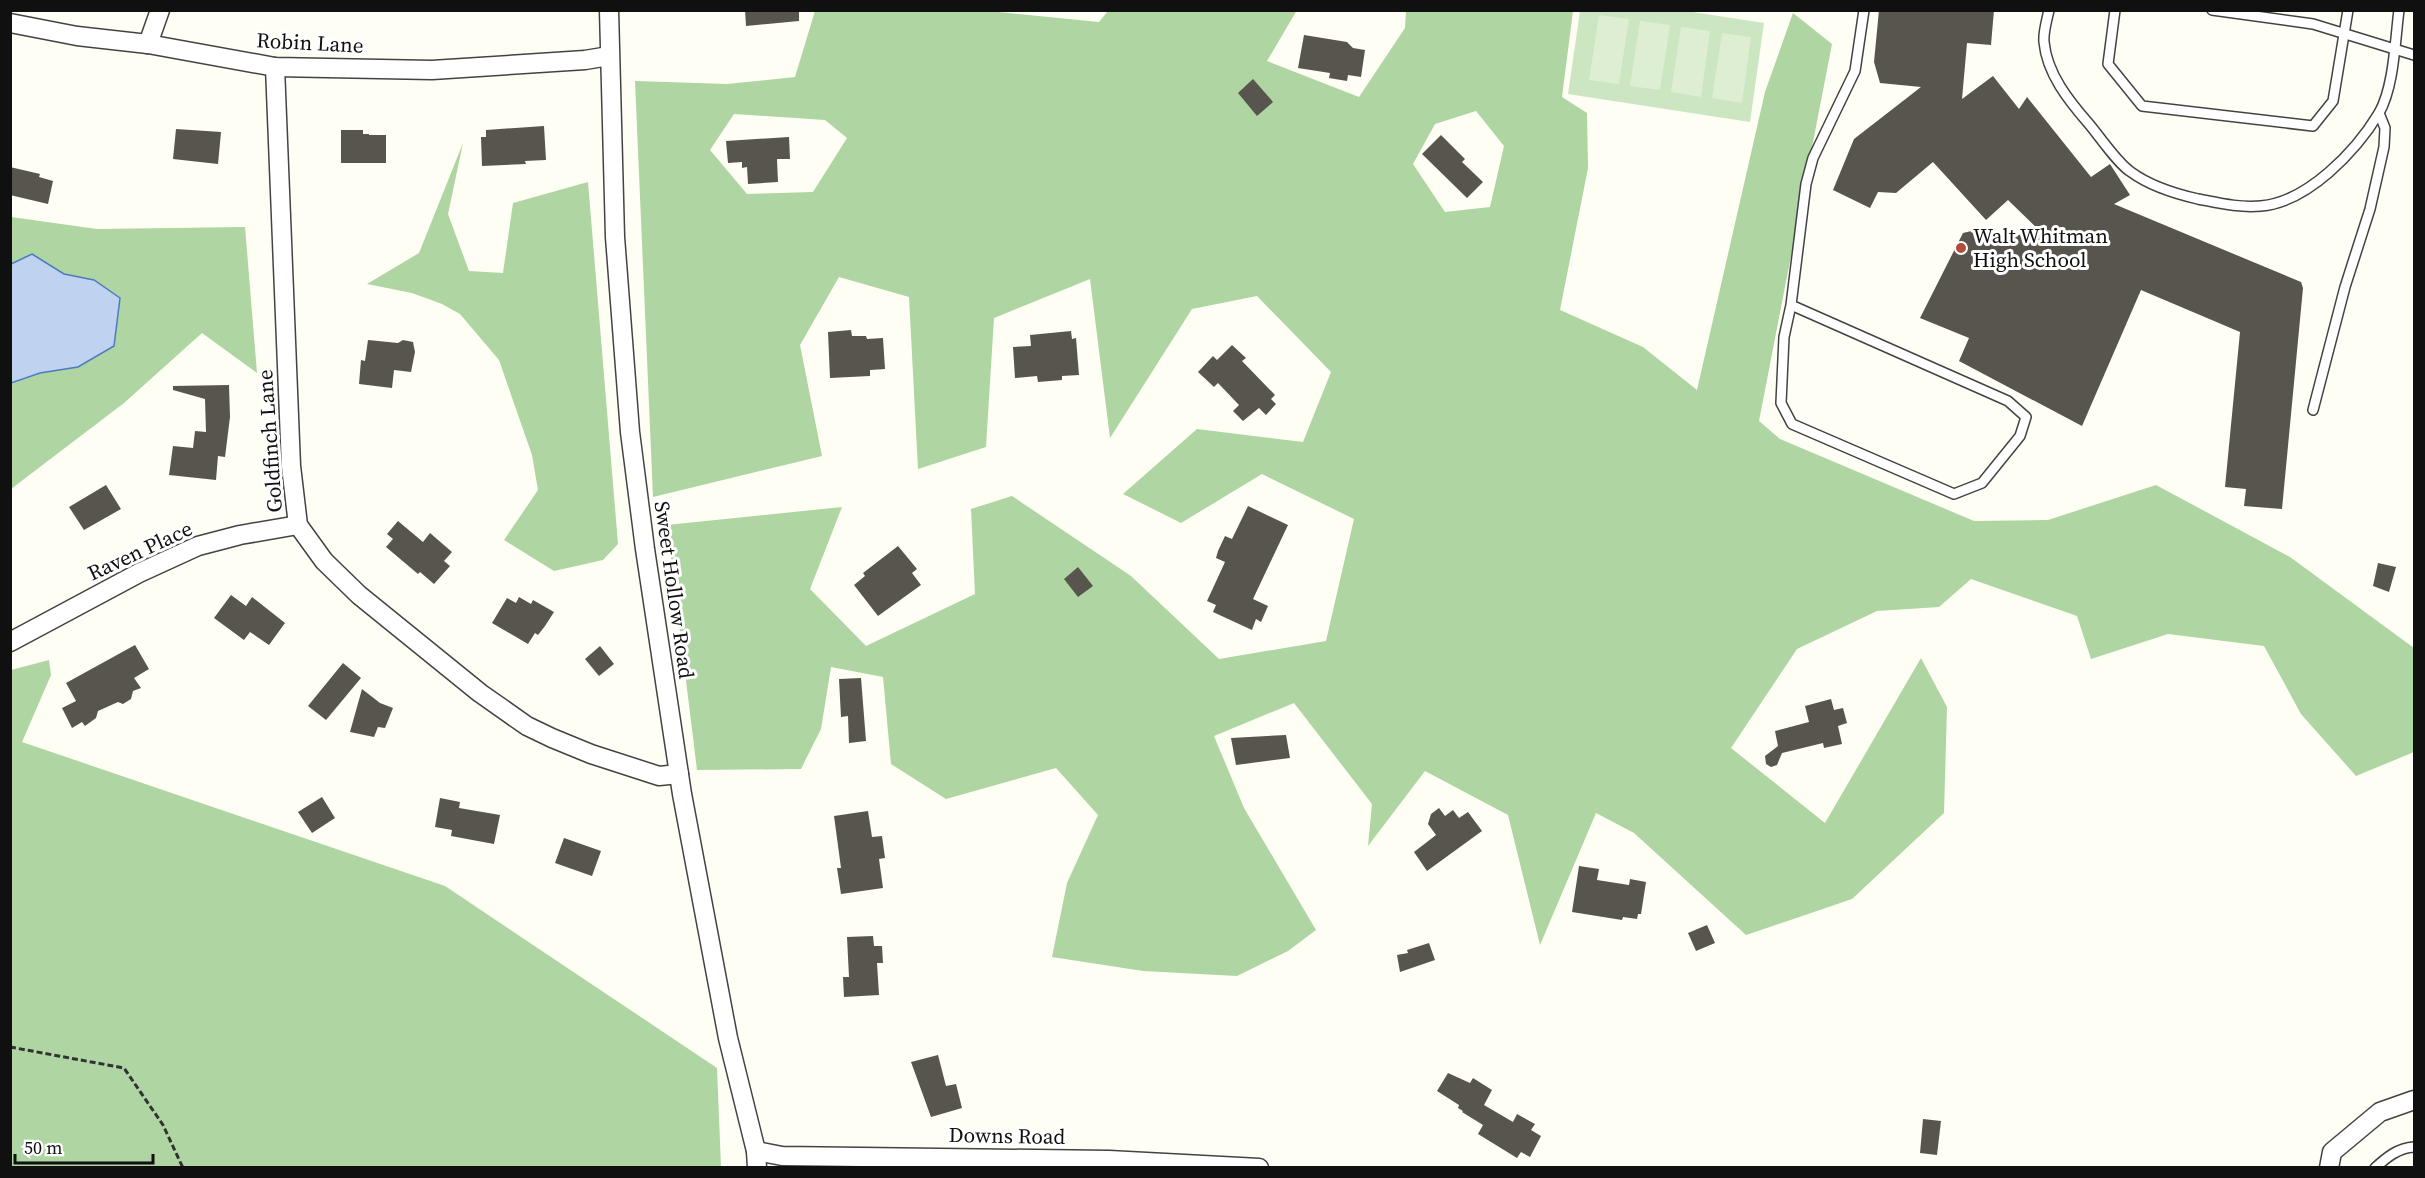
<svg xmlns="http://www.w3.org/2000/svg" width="2425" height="1178" viewBox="0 0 2425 1178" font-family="'Source Serif 4',serif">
<rect width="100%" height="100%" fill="#fefef5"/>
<polygon fill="#cce6c1" points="1580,11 1686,11 1764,23 1750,122 1568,94"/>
<g fill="#aed5a2" fill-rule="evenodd">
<path d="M 978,10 L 1099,22 L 1108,11 L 1297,10 L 1267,61 L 1359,97 L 1405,28 L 1406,11 L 1573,11 L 1562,97 L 1587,113 L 1588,168 L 1560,310 L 1643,347 L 1697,390 L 1765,92 L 1793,13 L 1832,44 L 1759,421 L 1780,439 L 1974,521 L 2048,520 L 2156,485 L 2290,557 L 2414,648 L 2414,752 L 2356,776 L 2301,714 L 2264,646 L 2168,634 L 2091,659 L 2077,616 L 1971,579 L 1939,607 L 1877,611 L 1797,649 L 1731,748 L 1825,823 L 1921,658 L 1947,707 L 1944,813 L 1852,899 L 1746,935 L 1634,833 L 1596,813 L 1540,945 L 1508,815 L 1425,771 L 1368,846 L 1372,804 L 1294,703 L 1214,736 L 1244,808 L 1316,930 L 1288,951 L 1237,976 L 1143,971 L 1052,957 L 1067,883 L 1098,815 L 1056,768 L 946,799 L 891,764 L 883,677 L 831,667 L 821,729 L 801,769 L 697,770 L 667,525 L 842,507 L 810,589 L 866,646 L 975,594 L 971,509 L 1012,496 L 1131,576 L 1219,659 L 1326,641 L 1354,519 L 1262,474 L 1181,523 L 1123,494 L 1197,429 L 1303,442 L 1331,372 L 1257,296 L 1192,309 L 1110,438 L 1090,279 L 994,318 L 986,447 L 918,469 L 909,297 L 839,277 L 800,345 L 822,456 L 653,497 L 635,81 L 727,84 L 795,77 L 815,11 ZM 1476,111 L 1504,146 L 1490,207 L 1445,212 L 1413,164 L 1435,124 ZM 734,114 L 825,120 L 847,138 L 813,192 L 747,194 L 710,150 Z"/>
<polygon points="463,143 448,214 469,271 503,273 513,203 588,182 618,544 603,560 554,571 504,540 538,490 532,455 499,360 460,314 442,304 412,293 367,284 419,253"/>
<polygon points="11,217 97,229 245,227 257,373 202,333 124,403 11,489 11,383 40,373 78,367 94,280 64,274 32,254 11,264"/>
<polygon points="49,660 51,675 22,742 445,886 717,1068 721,1167 11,1167 11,670"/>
</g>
<g fill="#deeed2">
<polygon points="1599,15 1629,19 1619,84 1589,80"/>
<polygon points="1640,21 1670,25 1660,90 1630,86"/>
<polygon points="1681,27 1710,31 1701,97 1671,92"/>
<polygon points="1722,33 1751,37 1742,103 1712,98"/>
</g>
<polygon fill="#bfd3f0" stroke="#4e7abf" stroke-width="1.5" points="32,254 64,274 94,280 120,298 114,346 78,367 40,373 11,383 11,264"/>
<g fill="#58544e">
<polygon points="745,10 799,10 799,21 746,26"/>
<polygon points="1879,10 1994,10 1991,45 1967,43 1962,99 1993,76 2019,109 2027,97 2091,177 2110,164 2130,195 2114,204 2301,282 2303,288 2282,509 2244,506 2246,489 2225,487 2240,332 2141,290 2082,426 1959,361 1969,338 1920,318 1963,233 1984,228 2006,239 2038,229 2008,200 1986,220 1933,162 1896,193 1878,192 1870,208 1833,190 1854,139 1921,87 1880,83 1874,62"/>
<polygon points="1304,35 1347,42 1353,48 1365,50 1361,77 1348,75 1347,81 1329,78 1330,73 1298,68"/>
<polygon points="1253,79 1273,102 1257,116 1238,93"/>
<polygon points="544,126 546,160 525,161 526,164 482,166 481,137 486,137 486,130"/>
<polygon points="176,129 221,132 218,164 173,159"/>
<polygon points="341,130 363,130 363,134 369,134 369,135 386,135 386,163 341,163"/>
<polygon points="1441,135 1465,159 1462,162 1483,182 1467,198 1422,154"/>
<polygon points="789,137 790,159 777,159 778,182 748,184 747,167 742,168 742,162 728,163 726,141"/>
<polygon points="10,167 40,174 39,177 53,181 48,204 10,195"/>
<polygon points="851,330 852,336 866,336 867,339 883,338 885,369 870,370 870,376 830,378 828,332"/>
<polygon points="1071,331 1072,339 1076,338 1079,375 1062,376 1062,380 1038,382 1037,376 1015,378 1013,347 1031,346 1030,335"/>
<polygon points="368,340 398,343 403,340 413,342 415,352 411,372 394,370 392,388 359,384 361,360 365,361"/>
<polygon points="1232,345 1246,358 1242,361 1275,395 1271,399 1276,404 1266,415 1259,408 1243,421 1233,411 1239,405 1218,383 1214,387 1198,372 1213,356 1217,360"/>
<polygon points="229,385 230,417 225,457 218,456 216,480 169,475 173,446 193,448 195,431 206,432 205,399 173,390 173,386"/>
<polygon points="106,485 121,509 84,530 69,507"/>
<polygon points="1248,506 1288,525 1253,599 1268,606 1261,622 1256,619 1252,630 1213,612 1216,605 1207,601 1225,562 1216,558 1218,551 1225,536 1232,539"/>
<polygon points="398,521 423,542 430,533 452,552 444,561 450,566 434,584 420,572 418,574 386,547 393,539 387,534"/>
<polygon points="898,546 917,569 912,573 921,585 878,616 854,585 865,576 863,573"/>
<polygon points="2378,563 2396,567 2389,592 2373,586"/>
<polygon points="1078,567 1093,586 1078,597 1064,579"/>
<polygon points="231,595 246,606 252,597 285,623 269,645 250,632 244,640 214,618"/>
<polygon points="519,597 531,604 533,600 554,612 545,626 538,635 535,633 528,644 492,623 507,598 516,603"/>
<polygon points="135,645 149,669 134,678 141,688 133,691 131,699 123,704 118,702 98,711 96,718 85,726 82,722 72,728 62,708 76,701 66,683"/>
<polygon points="600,646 614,664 599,676 585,659"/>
<polygon points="343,663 361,678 326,720 308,706"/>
<polygon points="861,678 866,741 849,743 848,716 841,717 839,679"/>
<polygon points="362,689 380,703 393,708 385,728 378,727 374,737 350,732"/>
<polygon points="1831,699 1834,710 1843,708 1847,723 1838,726 1842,744 1824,748 1823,743 1782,753 1777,765 1771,767 1766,764 1765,756 1778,746 1775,731 1809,722 1805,706"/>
<polygon points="1286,735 1290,758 1236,765 1231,738"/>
<polygon points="322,797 335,818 312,833 298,812"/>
<polygon points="440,798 460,802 459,808 500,815 494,844 451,836 452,830 435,827"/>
<polygon points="1439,808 1445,816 1453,810 1459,818 1468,812 1482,831 1427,871 1414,852 1436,835 1428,824 1431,814"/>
<polygon points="868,811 872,837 882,836 885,858 879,859 883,888 841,894 837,868 841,868 834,816"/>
<polygon points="564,838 601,851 592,876 555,863"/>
<polygon points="1579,866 1599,869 1597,880 1629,885 1630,879 1646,882 1641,914 1638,914 1637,919 1623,917 1622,920 1572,912"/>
<polygon points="1707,925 1715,943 1696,951 1688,933"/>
<polygon points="873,936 874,946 882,946 883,963 877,963 879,995 844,997 843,977 849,977 847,937"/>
<polygon points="1429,943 1435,960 1400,972 1397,955 1408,953 1407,950"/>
<polygon points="938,1055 946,1086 956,1084 962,1108 931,1117 911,1062"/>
<polygon points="1448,1073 1470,1083 1473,1078 1492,1090 1484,1105 1513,1122 1517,1114 1535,1124 1531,1130 1541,1136 1530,1157 1521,1152 1517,1158 1478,1134 1483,1125 1462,1112 1463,1111 1458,1108 1459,1105 1437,1091"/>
<polygon points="1923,1119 1941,1121 1937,1155 1920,1153"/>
</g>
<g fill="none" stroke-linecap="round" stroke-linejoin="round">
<defs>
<g id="lane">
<path d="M 2049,10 C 2047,20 2043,32 2044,42 C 2047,74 2069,101 2089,124 C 2100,137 2118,164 2131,172 C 2150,186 2176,194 2198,199 C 2219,203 2239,208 2261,206 C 2308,202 2356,151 2379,113 C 2394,87 2395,41 2399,10"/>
<polyline points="2115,10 2108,64 2142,106 2313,126 2333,101 2348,10"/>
<polyline points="2212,10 2313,24 2414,55"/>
<polyline points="1791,305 2008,401 2026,417 2020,436 1982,483 1954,494 1792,424 1781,403 1784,337 1791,305 1806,184 1813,158 1855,71 1864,10"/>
<polyline points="2313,410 2345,287 2370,209 2384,147 2385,128 2379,113"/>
<path d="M 2375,1168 C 2387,1157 2398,1148 2414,1147"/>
</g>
<g id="street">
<polyline points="609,10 615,237 630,432 645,549 682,794 728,1038 756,1151 757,1168"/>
<polyline points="10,23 77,36 148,44 275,67 432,70 585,60 609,56"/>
<polyline points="148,44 160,10"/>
<polyline points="275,67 291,466 298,525 324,561 359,595 480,693 527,726 552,738 591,754 659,776 679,774"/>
<polyline points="10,642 139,573 198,546 240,535 298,525"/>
<polyline points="756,1151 782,1156 1109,1160 1259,1168"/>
<polyline points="2329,1168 2332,1152 2380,1112 2414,1100"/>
</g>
</defs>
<use href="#lane" stroke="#434343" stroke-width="12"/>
<use href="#street" stroke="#434343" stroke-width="21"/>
<polyline stroke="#323232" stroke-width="3" stroke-dasharray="6 3" stroke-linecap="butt" points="10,1047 124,1068 163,1125 183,1168"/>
<use href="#lane" stroke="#fff" stroke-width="9"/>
<use href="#street" stroke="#fff" stroke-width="18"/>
</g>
<circle fill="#b24b37" stroke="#fff" stroke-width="2" cx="1961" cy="248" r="6"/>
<g text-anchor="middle" stroke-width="6" stroke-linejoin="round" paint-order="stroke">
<g font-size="21" fill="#101010" stroke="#fff">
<text transform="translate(310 43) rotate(3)" y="7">Robin Lane</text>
<text transform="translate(270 441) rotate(-94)" y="7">Goldfinch Lane</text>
<text transform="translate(140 551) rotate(-25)" y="7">Raven Place</text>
<text transform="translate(674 590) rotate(82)" y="7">Sweet Hollow Road</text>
<text transform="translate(1007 1136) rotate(1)" y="7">Downs Road</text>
</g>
<g font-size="21" fill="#101010" stroke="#fff" text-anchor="start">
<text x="1973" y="243">Walt Whitman<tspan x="1973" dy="24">High School</tspan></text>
</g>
</g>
<rect width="2425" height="1178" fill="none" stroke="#101010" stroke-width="24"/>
<path d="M15 1154v9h138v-9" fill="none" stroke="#101010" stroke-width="3"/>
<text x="24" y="1154" font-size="18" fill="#101010" stroke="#ffffff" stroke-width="4.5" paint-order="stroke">50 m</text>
</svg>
